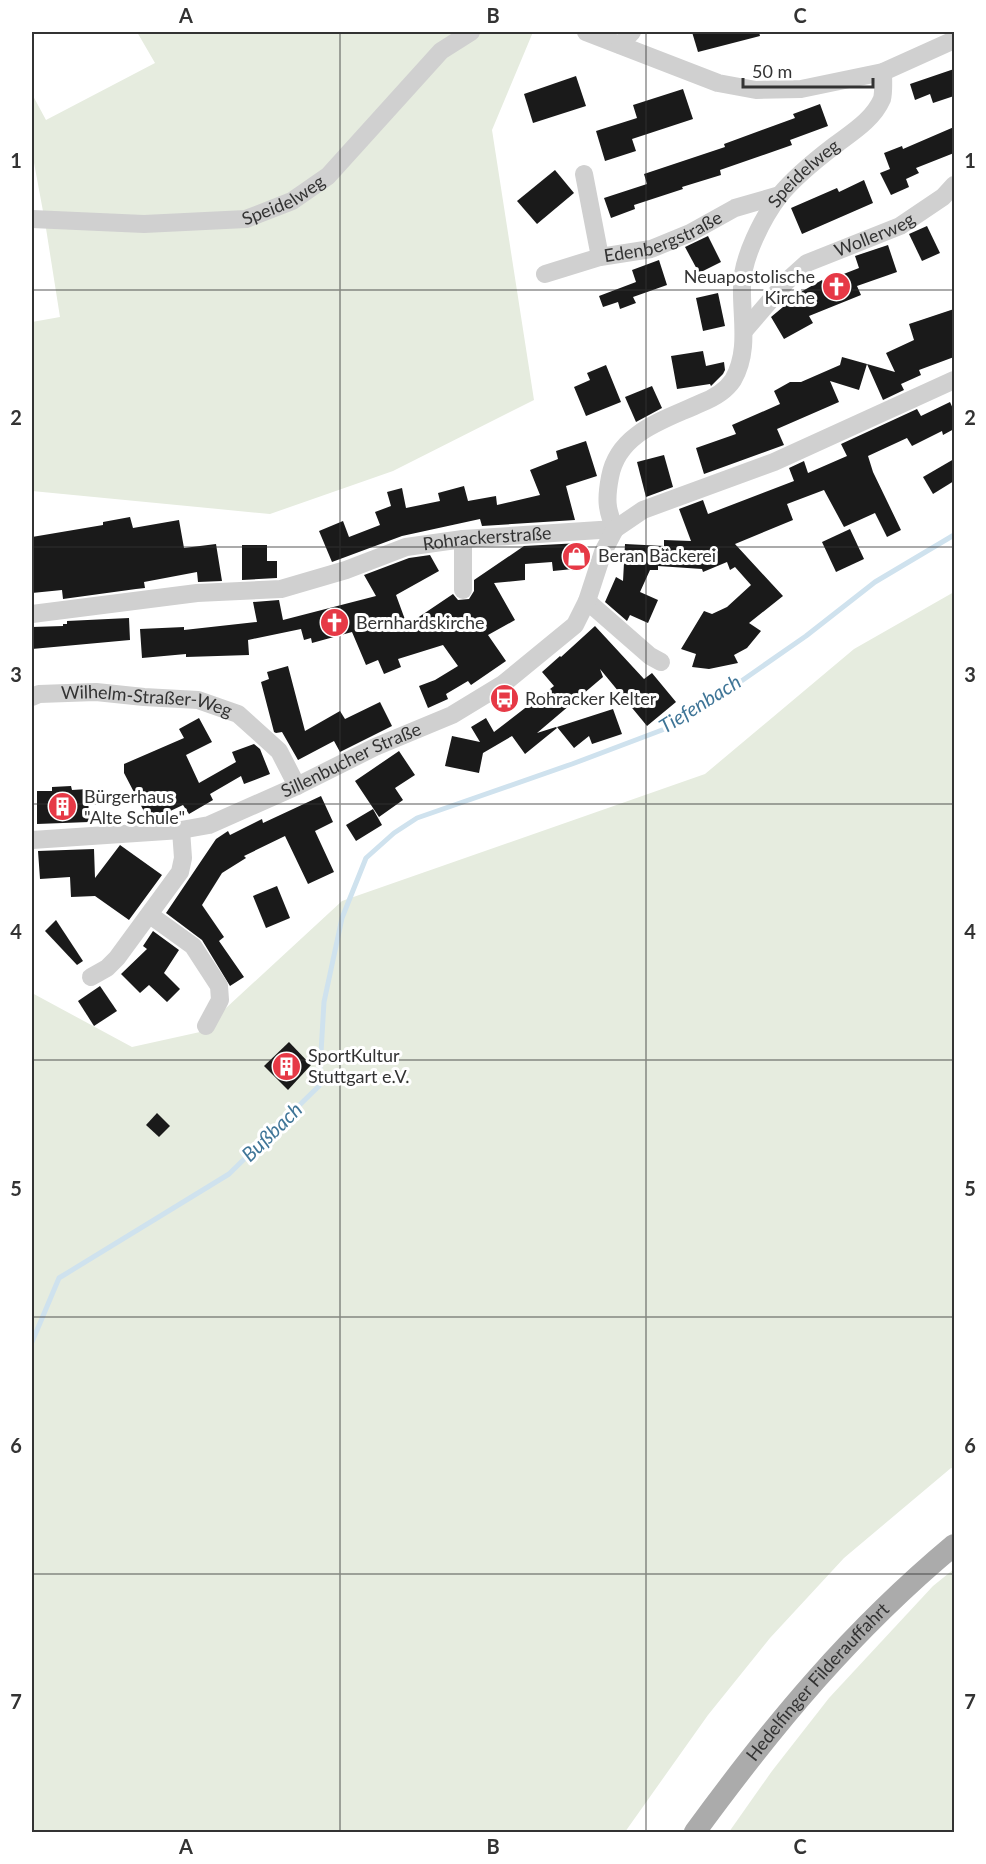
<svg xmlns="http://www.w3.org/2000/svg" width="986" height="1864" viewBox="0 0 986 1864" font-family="Lato,sans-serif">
<rect width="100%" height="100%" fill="#fff"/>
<g fill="#e6ecdf">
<polygon points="137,32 533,32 492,130 534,400 393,471 270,514 32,491 32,322 60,317 45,222 32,152 32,94 46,120 155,63"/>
<polygon points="954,592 954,1469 951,1468 844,1558 770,1638 708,1715 625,1832 32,1832 32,993 132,1047 200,1032 342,901 705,774 854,649"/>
<polygon points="954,1569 954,1832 729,1832 772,1771 829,1698 933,1586"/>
</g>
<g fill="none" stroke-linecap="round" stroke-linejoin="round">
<polyline stroke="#cfe2ee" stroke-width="5" points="32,1342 59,1278 229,1174 319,1086 324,1002 342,918 366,858 394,833 417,818 572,764 670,727 740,682 806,636 875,582 954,535"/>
</g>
<g fill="#1a1a1a">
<polygon points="692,32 759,32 760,36 698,52"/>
<polygon points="954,69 954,96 933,103 930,94 915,100 910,84"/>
<polygon points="576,76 586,106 533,123 524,94"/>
<polygon points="683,89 693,119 632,139 636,151 605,161 596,131 637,118 633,105"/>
<polygon points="820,104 828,126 790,140 792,145 720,170 721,175 682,187 683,189 634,205 635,209 611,218 604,198 647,184 644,174 725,147 724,144 795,118 793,114"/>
<polygon points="954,127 954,153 916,168 919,173 906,179 909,187 891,195 880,173 890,169 884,153 902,146 903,149"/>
<polygon points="555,170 574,193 537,224 517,201"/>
<polygon points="864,180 873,203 802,234 791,208 837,188 839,192"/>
<polygon points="927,226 940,253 922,261 909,234"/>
<polygon points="708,236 721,262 699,273 685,247"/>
<polygon points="888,245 897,272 857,286 861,295 809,316 813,323 784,339 771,317 783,307 781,305 785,301 822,280 823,282 859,268 855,256"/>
<polygon points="659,260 667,285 633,297 636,303 620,309 618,302 603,307 599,296 636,282 632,270"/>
<polygon points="718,293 725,326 703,331 696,298"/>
<polygon points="954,309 954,357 919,370 921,375 901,384 904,390 883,400 867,364 895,372 886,353 914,340 909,324"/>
<polygon points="703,351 706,366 724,362 725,370 723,374 711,386 710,384 677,389 671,356"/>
<polygon points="842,357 867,364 859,390 830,381 839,402 777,429 784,445 704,474 696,448 736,434 732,425 780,404 774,391 790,382 801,382 840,365"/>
<polygon points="606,365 621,402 586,416 574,387 590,380 587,373"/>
<polygon points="652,386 662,408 636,422 625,397"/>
<polygon points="950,402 954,411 954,429 943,435 942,431 912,446 907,438 868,456 873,472 901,530 887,537 875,513 844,527 824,490 787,504 793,520 735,544 783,596 749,623 761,631 747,648 734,655 738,663 709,669 692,667 696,654 681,649 704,611 712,614 727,607 751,585 735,567 730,570 727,562 703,572 702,569 658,566 658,570 650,570 640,592 658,600 648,623 630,615 627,621 605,602 616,577 623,581 625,544 664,546 664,540 691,541 679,509 703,500 708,514 794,481 789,468 804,461 808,473 847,456 841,444 917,409 921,416"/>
<polygon points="586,441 597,476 566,486 575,520 482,526 480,519 402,536 332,562 319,531 343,521 349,537 380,525 375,512 391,506 387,492 402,488 406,508 440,501 438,493 464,486 468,501 496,496 497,505 540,495 530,470 558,459 556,451"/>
<polygon points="664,455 673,487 646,497 637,462"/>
<polygon points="954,459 954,481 933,494 923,477"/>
<polygon points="130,517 133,528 179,520 184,548 216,544 222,581 198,582 197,572 144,582 145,588 136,589 63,599 62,590 32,593 32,537 103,525 103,522"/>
<polygon points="850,529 864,559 836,572 822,542"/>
<polygon points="580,543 583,568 553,571 552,562 525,564 525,580 494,583 515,620 488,635 506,661 471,685 468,681 446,694 448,699 428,708 419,686 435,680 458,666 443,645 398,659 401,667 384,674 378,660 366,665 352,632 312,643 311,638 304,640 301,629 248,640 249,655 186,657 186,654 142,658 140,629 184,627 184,630 257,622 253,602 279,600 283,620 376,596 364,575 409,558 430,555 439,571 396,595 407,625 453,594 458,600 469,599 474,591 474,580 524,546"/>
<polygon points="242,545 267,545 267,561 277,561 277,578 242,580"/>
<polygon points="129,618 130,640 32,649 32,627 63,626 63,624 67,624 67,621"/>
<polygon points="595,626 644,679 652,673 676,702 647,726 600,669 603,677 537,733 556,727 557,728 525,754 512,736 483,753 479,773 445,766 452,736 480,742 471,727 486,718 494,732 529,705 554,686 542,672 560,656 561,657"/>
<polygon points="288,666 305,731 340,711 345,719 380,702 392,726 340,752 334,741 298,760 282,732 276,733 274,732 261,682 269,679 267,672"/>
<polygon points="613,709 622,734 592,744 589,736 574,748 557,727"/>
<polygon points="199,718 212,742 186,755 199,783 236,762 232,752 254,744 260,749 270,774 244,784 241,776 210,794 213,800 189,814 183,805 149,821 124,773 124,764 184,738 179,729"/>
<polygon points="399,751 415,775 395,788 403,800 379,817 355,781"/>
<polygon points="71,786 72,790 88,789 89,822 37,824 37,791 52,791 52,787"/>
<polygon points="321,796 333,822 315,831 334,872 308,884 285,836 244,856 246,858 222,873 202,905 224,937 219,941 244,977 230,986 202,940 166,913 216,839 228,831 230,835 262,819 263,823"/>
<polygon points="373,809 382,825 356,841 346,825"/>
<polygon points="120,845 162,875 129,920 95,896 71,897 70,877 40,879 38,851 94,849 95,878"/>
<polygon points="277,886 290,918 266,928 253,896"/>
<polygon points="56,920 83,961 77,965 45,931"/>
<polygon points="153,931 179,950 164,973 180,989 167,1002 149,985 140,993 121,974 147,949 143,946"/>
<polygon points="100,986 117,1011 94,1026 78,1001"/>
<polygon points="289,1042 311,1065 288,1090 264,1066"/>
<polygon points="157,1113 170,1126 159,1137 146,1125"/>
</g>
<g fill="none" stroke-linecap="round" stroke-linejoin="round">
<g stroke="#d0d0d0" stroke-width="18">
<polyline points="586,32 718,83 756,90 801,89 883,72 954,40"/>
<polyline points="620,45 632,32"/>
<polyline points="584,174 600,257"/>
<path id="s1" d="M 32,219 L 144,224 L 246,219 L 292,201 L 328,176 L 441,51 L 471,32"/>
<path id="s2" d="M 545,274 L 600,257 L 651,249 L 690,233 L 735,208 L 780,195"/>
<path id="s3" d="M 744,331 L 787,281 L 807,263 L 900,226 L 943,197 L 954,185"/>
<path id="s4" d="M 615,529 C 606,509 606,498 610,477 C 618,432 665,420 701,403 C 714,398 725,392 733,380 C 750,351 741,317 742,286 C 742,258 763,217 780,195 C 793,179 817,159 834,146 C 851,133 873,120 882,99 C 884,91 883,80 883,72"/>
<polyline points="463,590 463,539"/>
<polyline points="587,601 650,656 661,662"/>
<path id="s5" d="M 32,614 L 197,593 L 281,589 L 346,570 L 406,547 L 463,539 L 615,529 L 643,510 L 774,462 L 954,380"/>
<path id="s6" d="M 32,697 L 39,694 L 96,692 L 144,697 L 198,700 L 238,714 L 279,751 L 297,786"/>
<path id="s7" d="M 32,840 L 181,830 L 209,825 L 297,786 L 375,747 L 452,715 L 503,684 L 575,625 L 587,601 L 603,552 L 615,529"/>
<polyline points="150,915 193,946 219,986 220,1000 206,1026"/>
<polyline points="91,977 107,968 117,958 180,872 183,858 181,830"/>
</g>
<path stroke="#ababab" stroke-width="22" id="s8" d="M 695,1832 C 774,1724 851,1631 954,1545"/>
</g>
<path fill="none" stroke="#333" stroke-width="1.5" stroke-opacity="0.55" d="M 340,32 L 340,1832M 646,32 L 646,1832M 32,290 L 954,290M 32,547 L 954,547M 32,804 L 954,804M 32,1060 L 954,1060M 32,1317 L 954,1317M 32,1574 L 954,1574"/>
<defs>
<symbol id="church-disc" viewBox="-11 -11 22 22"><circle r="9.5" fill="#e63946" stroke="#fff"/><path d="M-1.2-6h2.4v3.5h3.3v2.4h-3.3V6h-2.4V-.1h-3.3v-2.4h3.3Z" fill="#fff"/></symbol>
<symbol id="shop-disc" viewBox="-11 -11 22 22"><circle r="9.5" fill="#e63946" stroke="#fff"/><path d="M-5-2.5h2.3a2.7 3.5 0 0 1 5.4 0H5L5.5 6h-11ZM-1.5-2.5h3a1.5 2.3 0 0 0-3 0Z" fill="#fff"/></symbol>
<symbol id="bus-disc" viewBox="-11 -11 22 22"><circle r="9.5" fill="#e63946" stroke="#fff"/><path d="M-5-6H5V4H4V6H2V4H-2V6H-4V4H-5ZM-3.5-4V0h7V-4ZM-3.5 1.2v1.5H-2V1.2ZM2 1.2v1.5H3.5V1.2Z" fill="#fff"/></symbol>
<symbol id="building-disc" viewBox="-11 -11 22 22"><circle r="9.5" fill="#e63946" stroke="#fff"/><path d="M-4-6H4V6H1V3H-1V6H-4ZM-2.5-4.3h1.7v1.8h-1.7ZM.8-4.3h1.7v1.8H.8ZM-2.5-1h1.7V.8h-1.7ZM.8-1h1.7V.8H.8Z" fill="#fff"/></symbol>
</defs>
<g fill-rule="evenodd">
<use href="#church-disc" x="820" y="270" width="33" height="33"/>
<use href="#shop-disc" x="560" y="540" width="33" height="33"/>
<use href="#church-disc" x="318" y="606" width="33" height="33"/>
<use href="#bus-disc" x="488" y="682" width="33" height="33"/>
<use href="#building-disc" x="46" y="790" width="33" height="33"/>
<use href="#building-disc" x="270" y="1050" width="33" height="33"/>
</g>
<g text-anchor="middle" stroke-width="6" stroke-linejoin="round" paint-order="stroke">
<g font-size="18" fill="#333" stroke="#fff">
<text dy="6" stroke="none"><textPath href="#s4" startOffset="444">Speidelweg</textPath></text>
<text dy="6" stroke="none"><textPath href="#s1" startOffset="256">Speidelweg</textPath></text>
<text dy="6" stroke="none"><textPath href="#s3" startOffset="166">Wollerweg</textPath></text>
<text dy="6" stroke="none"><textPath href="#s2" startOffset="124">Edenbergstraße</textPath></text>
<text dy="6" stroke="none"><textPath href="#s5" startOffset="464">Rohrackerstraße</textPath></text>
<text dy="6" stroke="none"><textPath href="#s6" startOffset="116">Wilhelm-Straßer-Weg</textPath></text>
<text dy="6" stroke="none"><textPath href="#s7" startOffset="334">Sillenbucher Straße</textPath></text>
<text dy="6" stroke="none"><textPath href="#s8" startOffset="194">Hedelfinger Filderauffahrt</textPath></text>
</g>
<g font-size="18" fill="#333" stroke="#fff" text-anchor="start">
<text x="815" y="283" text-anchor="end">Neuapostolische<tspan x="815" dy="21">Kirche</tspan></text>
<text x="598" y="562">Beran Bäckerei</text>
<text x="356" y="629">Bernhardskirche</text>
<text x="525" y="705">Rohracker Kelter</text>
<text x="84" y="803">Bürgerhaus<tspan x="84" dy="21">"Alte Schule"</tspan></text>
<text x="308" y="1062">SportKultur<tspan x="308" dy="21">Stuttgart e.V.</tspan></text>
</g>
<g font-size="20" font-style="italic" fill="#3f7597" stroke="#fff">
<text transform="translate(700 704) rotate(-32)" y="7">Tiefenbach</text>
<text transform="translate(272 1132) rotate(-44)" y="7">Bußbach</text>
</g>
</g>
<rect width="986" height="1864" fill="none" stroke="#ffffff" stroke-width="66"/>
<path d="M743 78v9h130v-9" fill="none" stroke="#333333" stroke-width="3"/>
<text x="752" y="78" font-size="18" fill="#333333" stroke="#ffffff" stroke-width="4.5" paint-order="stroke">50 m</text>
<rect x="33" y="33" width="920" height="1798" fill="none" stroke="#333" stroke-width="2"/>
<g font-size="20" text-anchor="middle" font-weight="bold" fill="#333">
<text x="186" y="23">A</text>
<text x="493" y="23">B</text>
<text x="800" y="23">C</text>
<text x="16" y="168">1</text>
<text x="970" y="168">1</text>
<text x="16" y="425">2</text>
<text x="970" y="425">2</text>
<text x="16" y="682">3</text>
<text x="970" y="682">3</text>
<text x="16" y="939">4</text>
<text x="970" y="939">4</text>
<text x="16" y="1196">5</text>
<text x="970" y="1196">5</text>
<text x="16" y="1453">6</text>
<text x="970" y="1453">6</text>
<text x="16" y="1709">7</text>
<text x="970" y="1709">7</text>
<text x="186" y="1854">A</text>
<text x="493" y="1854">B</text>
<text x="800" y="1854">C</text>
</g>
</svg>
